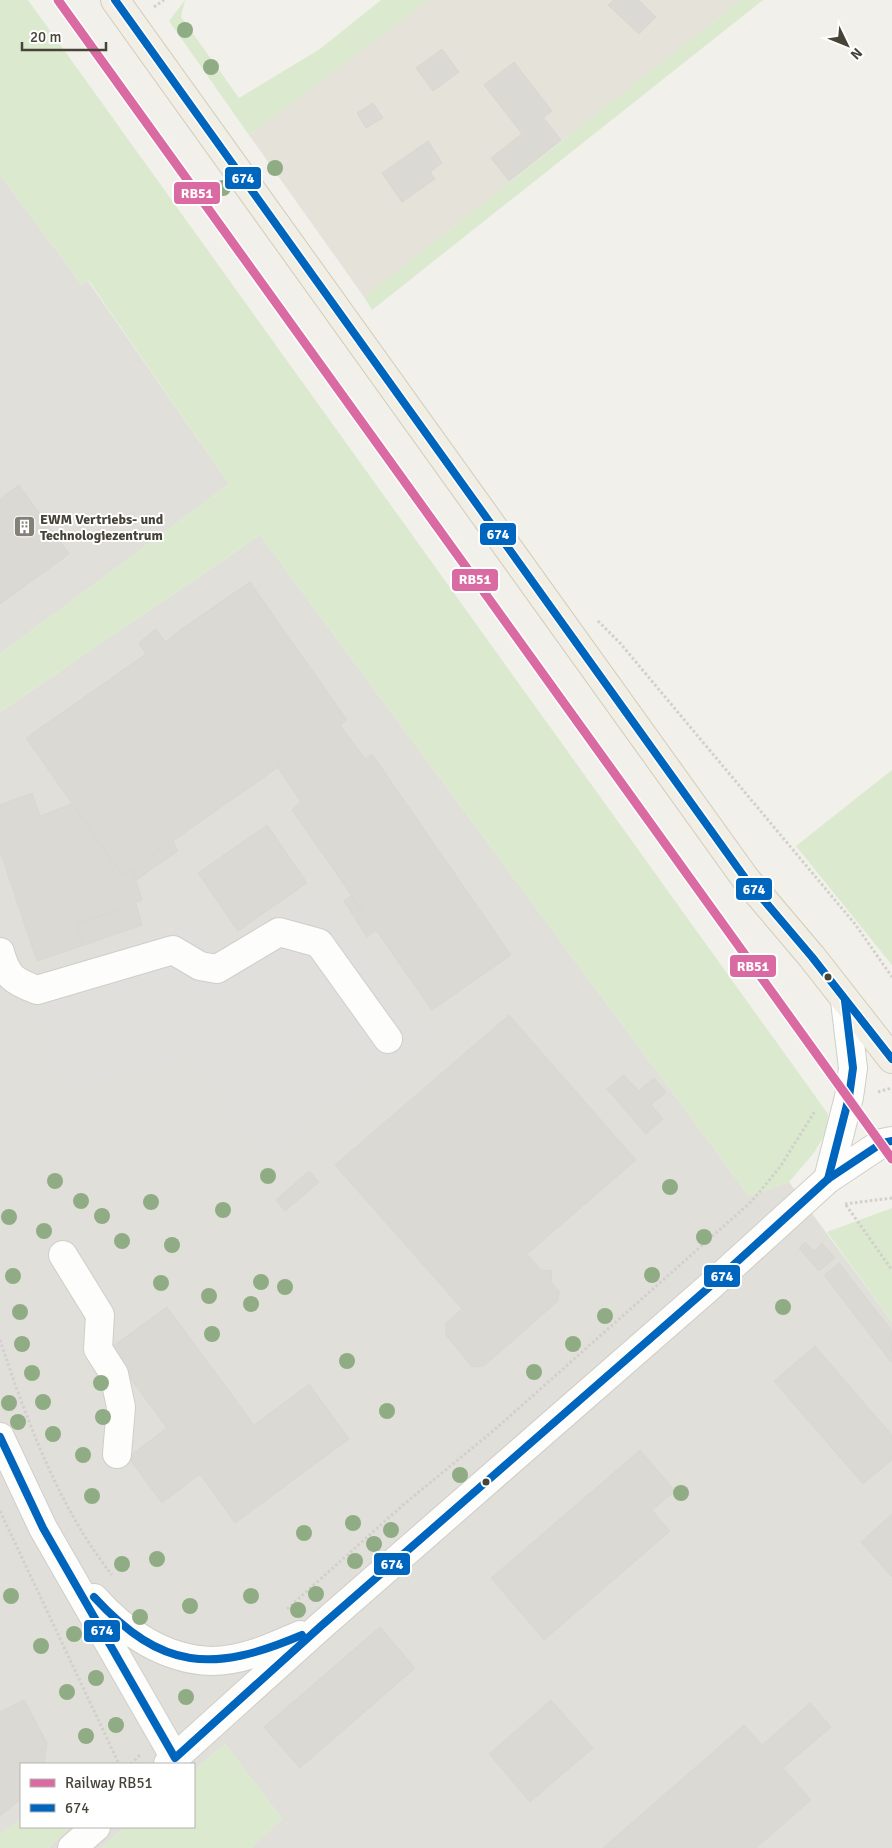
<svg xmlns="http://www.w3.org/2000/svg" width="892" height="1848" viewBox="0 0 892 1848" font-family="Signika,sans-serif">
<rect width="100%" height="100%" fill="#f1f0eb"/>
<polygon fill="#e5e2da" points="428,0 741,0 364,297 249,135"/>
<g fill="#e1dfda">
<polygon points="0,175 82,285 88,281 229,484 0,654"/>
<polygon points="260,535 749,1196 789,1182 892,1322 892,1848 251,1848 282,1819 225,1744 194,1770 194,1764 21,1764 21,1819 0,1834 0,712"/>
<polygon points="70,1827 126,1827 101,1848 48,1848"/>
</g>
<g fill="#dbe9ce">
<polygon points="0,0 28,0 828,1114 826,1133 813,1154 789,1182 749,1196 260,535 0,712 0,654 229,484 89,281 82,285 0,175"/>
<polygon points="185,0 181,17 239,98 320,49 381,0 428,0 249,135 169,21"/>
<polygon points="741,0 763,0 372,310 364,297"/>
<polygon points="892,770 892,965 796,846"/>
<polygon points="892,1208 892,1322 827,1232"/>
<polygon points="225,1744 282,1819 251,1848 101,1848 126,1827 194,1827 194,1770"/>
<polygon points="21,1819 21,1827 70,1827 48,1848 0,1848 0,1834"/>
</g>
<polygon fill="#e0dfdc" points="314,894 357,953 367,947 429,1036 263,1156 194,1056 62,1092 27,977 189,925 226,951"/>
<g fill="#dbd9d4" stroke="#d9d7d1">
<polygon points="613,0 639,0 656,17 639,34 608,5"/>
<polygon points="442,49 459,72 433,91 416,68"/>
<polygon points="514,62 552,111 522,134 484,85"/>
<polygon points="373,103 383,118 366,128 357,113"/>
<polygon points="543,117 561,140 509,181 491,158"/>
<polygon points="428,141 442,163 430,172 435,179 402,202 382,173"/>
<polygon points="19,485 69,554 0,604 0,499"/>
<polygon points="250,582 347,720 340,725 365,759 372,754 511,955 432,1010 292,810 301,802 278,768 280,766 183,628"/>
<polygon points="183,628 280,766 123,876 26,738 146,654 139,643 156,629 165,642"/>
<polygon points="32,793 40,816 72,804 123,876 132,869 142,900 77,924 84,945 37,961 0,851 0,805"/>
<polygon points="267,825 307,883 238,931 198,873"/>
<polygon points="173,841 178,851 136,880 132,869"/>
<polygon points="351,896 375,931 367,937 344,901"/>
<polygon points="136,904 142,925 84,945 77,924"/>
<polygon points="509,1015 636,1160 527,1254 541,1270 552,1271 551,1282 559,1291 558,1301 484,1366 472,1367 446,1335 446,1323 462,1309 335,1165"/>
<polygon points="624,1075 639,1091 654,1078 666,1092 651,1105 663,1119 646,1134 607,1089"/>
<polygon points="309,1171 319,1182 285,1211 276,1200"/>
<polygon points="805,1242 814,1251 822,1243 835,1258 819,1271 799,1248"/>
<polygon points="839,1263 892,1331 891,1362 824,1275"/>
<polygon points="167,1307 254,1425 309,1384 349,1439 235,1523 200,1474 162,1503 128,1457 167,1428 109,1349"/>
<polygon points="815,1346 892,1435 892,1460 863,1484 774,1381"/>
<polygon points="640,1450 675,1491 652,1510 670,1531 544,1640 491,1578"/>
<polygon points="892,1514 892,1577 861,1542"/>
<polygon points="380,1627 415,1668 300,1768 264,1727"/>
<polygon points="24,1700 47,1743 44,1764 21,1764 21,1799 0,1816 0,1712"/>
<polygon points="551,1700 593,1748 530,1802 489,1754"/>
<polygon points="810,1703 831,1727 783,1768 811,1800 756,1848 603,1848 744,1725 762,1745"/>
</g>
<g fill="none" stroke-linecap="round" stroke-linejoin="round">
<defs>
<g id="minor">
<path d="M 0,952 C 7,977 13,981 37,990 L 173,950 L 200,966 L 217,969 L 279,932 L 319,943 L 388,1039"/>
<polyline points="828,1179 849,1097 853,1068 845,1001"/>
<polyline points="63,1255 100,1315 98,1349 114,1374 121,1407 117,1454"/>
<polyline points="0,1437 43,1528 175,1758"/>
<path d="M 94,1598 C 124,1632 165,1660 212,1661 C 243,1661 272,1647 300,1635"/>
<polyline points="168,1764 321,1626 707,1289 828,1179 882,1143 892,1141"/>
<polyline points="72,1848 96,1827"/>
</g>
<polyline id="major" points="115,0 745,878 812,957 892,1059"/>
</defs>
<use href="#minor" stroke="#cfcec9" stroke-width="30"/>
<use href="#major" stroke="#d2cdba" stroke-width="30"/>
<g stroke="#d1d0cb" stroke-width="3" stroke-dasharray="2.5 2.5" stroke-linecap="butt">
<polyline points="154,7 164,0"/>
<polyline points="598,621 620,643 855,924 892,977"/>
<polyline points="878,1092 891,1088"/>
<polyline points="845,1204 892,1198"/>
<polyline points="846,1205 892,1270"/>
<path d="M 0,1340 C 27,1421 59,1508 112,1575"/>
<polyline points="0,1511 119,1764"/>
<polyline points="287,1609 403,1505 493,1431 752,1201 780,1167 815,1111"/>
<polyline points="131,1764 141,1754"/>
</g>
<use href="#minor" stroke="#fdfdfc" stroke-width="28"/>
<use href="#major" stroke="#f0eee5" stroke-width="28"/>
<defs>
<g id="bus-1">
<polyline points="115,0 745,878 812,957 892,1059"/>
<polyline points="828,1179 849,1097 853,1068 845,1001"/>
<polyline points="0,1437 43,1528 175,1758 321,1626 707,1289 828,1179 882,1143 892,1141"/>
<path d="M 94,1597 C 162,1671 213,1673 302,1635"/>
</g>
</defs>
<use href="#bus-1" stroke="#fff" stroke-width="11"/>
<use href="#bus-1" stroke="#0065bd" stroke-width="8"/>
<defs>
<polyline id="rail-1" points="58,0 892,1159"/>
</defs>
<use href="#rail-1" stroke="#fff" stroke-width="12"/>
<use href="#rail-1" stroke="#da6ba2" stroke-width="9"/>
</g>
<g fill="#90ac84">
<circle cx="185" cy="30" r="8"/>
<circle cx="211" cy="67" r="8"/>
<circle cx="275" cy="168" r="8"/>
<circle cx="223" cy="188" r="8"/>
<circle cx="268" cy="1176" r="8"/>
<circle cx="55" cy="1181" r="8"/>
<circle cx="670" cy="1187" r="8"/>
<circle cx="81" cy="1201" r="8"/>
<circle cx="151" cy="1202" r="8"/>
<circle cx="223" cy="1210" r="8"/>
<circle cx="102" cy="1216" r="8"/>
<circle cx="9" cy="1217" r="8"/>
<circle cx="44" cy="1231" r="8"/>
<circle cx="704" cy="1237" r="8"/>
<circle cx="122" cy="1241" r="8"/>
<circle cx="172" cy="1245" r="8"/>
<circle cx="652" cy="1275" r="8"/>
<circle cx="13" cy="1276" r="8"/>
<circle cx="261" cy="1282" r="8"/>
<circle cx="161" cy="1283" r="8"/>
<circle cx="285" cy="1287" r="8"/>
<circle cx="209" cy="1296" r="8"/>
<circle cx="251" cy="1304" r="8"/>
<circle cx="783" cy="1307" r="8"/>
<circle cx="20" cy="1312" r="8"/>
<circle cx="605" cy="1316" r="8"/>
<circle cx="212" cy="1334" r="8"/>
<circle cx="22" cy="1344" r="8"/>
<circle cx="573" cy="1344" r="8"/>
<circle cx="347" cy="1361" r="8"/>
<circle cx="534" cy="1372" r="8"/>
<circle cx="32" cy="1373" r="8"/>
<circle cx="101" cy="1383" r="8"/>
<circle cx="43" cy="1402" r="8"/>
<circle cx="9" cy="1403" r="8"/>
<circle cx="387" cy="1411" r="8"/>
<circle cx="103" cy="1417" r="8"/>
<circle cx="18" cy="1422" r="8"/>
<circle cx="53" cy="1434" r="8"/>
<circle cx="83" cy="1455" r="8"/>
<circle cx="460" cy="1475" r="8"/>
<circle cx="681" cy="1493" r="8"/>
<circle cx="92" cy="1496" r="8"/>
<circle cx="353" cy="1523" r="8"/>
<circle cx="391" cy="1530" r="8"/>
<circle cx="304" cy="1533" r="8"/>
<circle cx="374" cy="1544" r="8"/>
<circle cx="157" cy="1559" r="8"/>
<circle cx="355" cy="1561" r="8"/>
<circle cx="122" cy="1564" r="8"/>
<circle cx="316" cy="1594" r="8"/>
<circle cx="11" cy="1596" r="8"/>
<circle cx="251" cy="1596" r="8"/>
<circle cx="190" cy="1606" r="8"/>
<circle cx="298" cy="1610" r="8"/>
<circle cx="140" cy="1617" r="8"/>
<circle cx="74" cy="1634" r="8"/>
<circle cx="41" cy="1646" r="8"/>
<circle cx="96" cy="1678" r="8"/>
<circle cx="67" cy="1692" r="8"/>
<circle cx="186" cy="1697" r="8"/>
<circle cx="116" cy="1725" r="8"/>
<circle cx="86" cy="1736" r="8"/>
</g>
<defs>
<symbol id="building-square" viewBox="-11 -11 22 22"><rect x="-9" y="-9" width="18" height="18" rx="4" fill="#828077" stroke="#fff"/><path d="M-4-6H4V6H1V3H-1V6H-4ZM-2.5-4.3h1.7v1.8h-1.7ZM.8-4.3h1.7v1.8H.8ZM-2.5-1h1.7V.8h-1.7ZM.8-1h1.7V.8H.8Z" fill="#fff"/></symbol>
</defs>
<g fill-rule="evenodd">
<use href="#building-square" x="12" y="514" width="25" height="25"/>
</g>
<g fill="#474338" stroke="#fff" stroke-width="2">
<circle cx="828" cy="977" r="4.5"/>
<circle cx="486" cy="1482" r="4.5"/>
</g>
<g text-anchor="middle" stroke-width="4" stroke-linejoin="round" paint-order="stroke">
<g font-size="14" font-weight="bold" fill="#474338" stroke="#fff" text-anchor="start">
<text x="40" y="524">EWM Vertriebs- und<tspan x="40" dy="16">Technologiezentrum</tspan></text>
</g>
</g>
<g stroke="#fff" stroke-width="2">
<rect x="224" y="166" width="38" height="24" rx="5" fill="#0065bd"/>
<rect x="173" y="181" width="48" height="24" rx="5" fill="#da6ba2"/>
<rect x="479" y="522" width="38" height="24" rx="5" fill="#0065bd"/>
<rect x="451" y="568" width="48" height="24" rx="5" fill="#da6ba2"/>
<rect x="735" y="877" width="38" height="24" rx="5" fill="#0065bd"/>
<rect x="729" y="954" width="48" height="24" rx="5" fill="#da6ba2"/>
<rect x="703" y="1264" width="38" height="24" rx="5" fill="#0065bd"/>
<rect x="373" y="1552" width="38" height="24" rx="5" fill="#0065bd"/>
<rect x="83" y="1619" width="38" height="24" rx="5" fill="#0065bd"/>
</g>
<g font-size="14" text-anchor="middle" font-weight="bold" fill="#fff">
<text x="243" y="183">674</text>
<text x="197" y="198">RB51</text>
<text x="498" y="539">674</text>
<text x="475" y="584">RB51</text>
<text x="754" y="894">674</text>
<text x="753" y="971">RB51</text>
<text x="722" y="1281">674</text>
<text x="392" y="1569">674</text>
<text x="102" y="1635">674</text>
</g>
<rect x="20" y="1763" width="175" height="65" fill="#ffffff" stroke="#b5b4af"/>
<rect x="30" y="1779" width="25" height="8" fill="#da6ba2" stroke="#b5b4af"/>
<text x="65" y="1788" font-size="15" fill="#474338">Railway RB51</text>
<rect x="30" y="1804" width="25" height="8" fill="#0065bd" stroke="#b5b4af"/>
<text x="65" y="1813" font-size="15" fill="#474338">674</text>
<g transform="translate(847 45) rotate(133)" stroke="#ffffff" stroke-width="4" paint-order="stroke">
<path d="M0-4L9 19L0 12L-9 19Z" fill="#474338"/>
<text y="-8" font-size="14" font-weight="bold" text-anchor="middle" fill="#474338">N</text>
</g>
<path d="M22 42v8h84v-8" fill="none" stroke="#474338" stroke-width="2.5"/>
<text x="30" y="42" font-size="15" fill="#474338" stroke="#ffffff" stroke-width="4" paint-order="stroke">20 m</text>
</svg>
